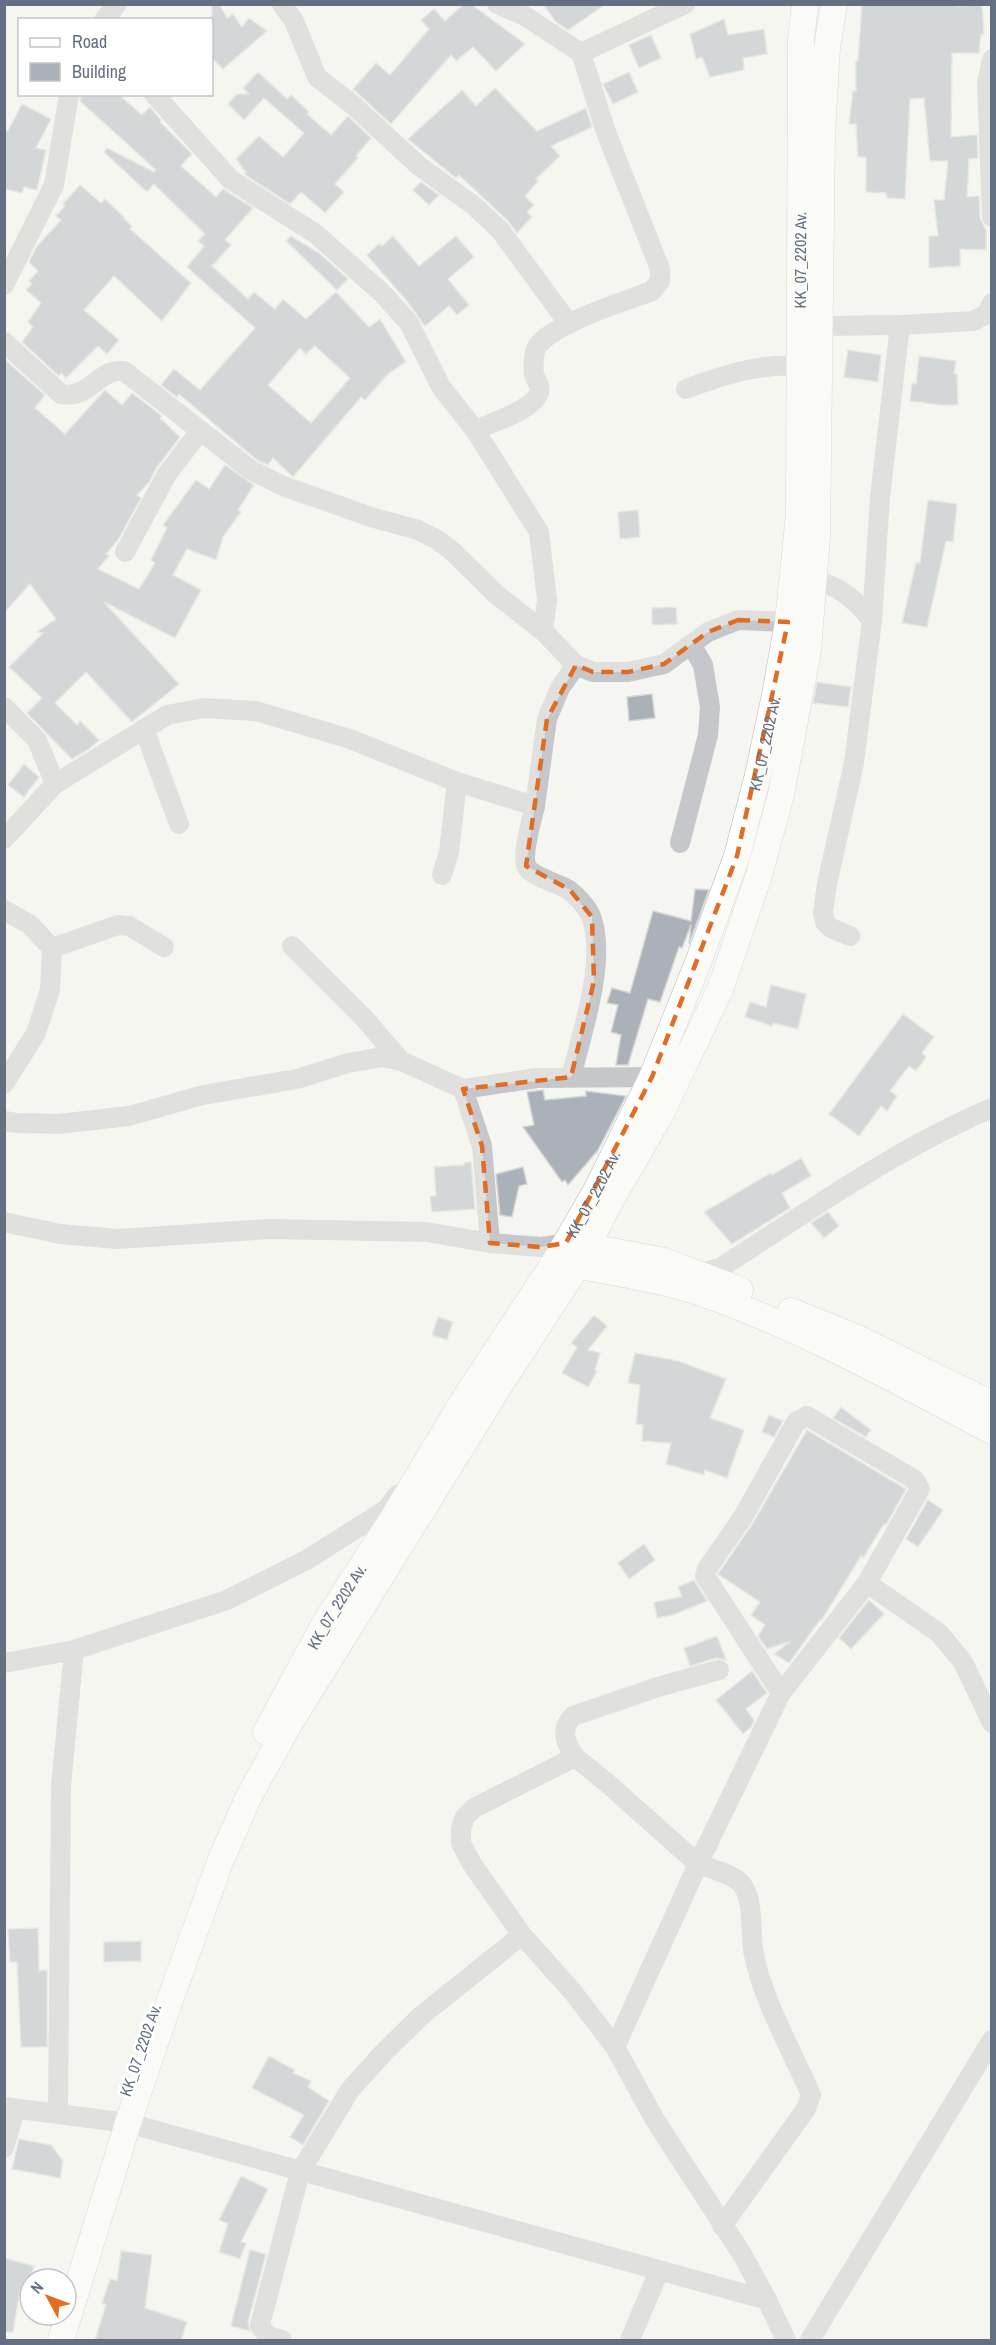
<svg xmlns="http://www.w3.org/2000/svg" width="996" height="2345" viewBox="0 0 996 2345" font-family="'Archivo Narrow',sans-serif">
<rect width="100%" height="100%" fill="#f5f5f1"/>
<g fill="#aab1b8" stroke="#d6d6d4" stroke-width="1.5" fill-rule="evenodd">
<polygon points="212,4 219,4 227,18 233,14 242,27 249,18 267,31 223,69 212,58"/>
<polygon points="464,4 471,4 525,44 496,71 473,47 456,61 451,55 391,124 353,89 376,63 390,75 429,29 421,20 434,9 445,21"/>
<polygon points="543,4 606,4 568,30 555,21"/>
<polygon points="862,4 957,4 957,6 982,4 984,34 981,34 979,53 952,53 951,137 977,135 978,158 969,159 967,197 979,196 980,218 986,230 986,250 960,249 960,266 929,268 929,236 938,236 934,200 944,200 948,161 930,161 924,98 910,99 905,199 887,198 886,193 866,192 866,157 858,157 856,124 849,124 853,91 856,91 856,61 858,61"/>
<polygon points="724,19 728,35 764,29 767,54 743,58 744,70 710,77 702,57 696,59 690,34"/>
<polygon points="651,35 661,58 639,68 629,45"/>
<polygon points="258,72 287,99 291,95 309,112 307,114 331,135 348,116 371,138 356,156 358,158 335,184 344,192 325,213 301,192 290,204 244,174 246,172 236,159 259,136 283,157 304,133 264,98 244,120 228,104 237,94 249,94 243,88"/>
<polygon points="629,72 638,92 613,104 603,84"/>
<polygon points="495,88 537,131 586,108 592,127 551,146 560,156 536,179 538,181 525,196 534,205 527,212 532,217 517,233 508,221 459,175 456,178 408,139 462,90 476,106"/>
<path d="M 81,94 L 118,94 L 142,115 L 150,107 L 161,120 L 160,122 L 192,154 L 181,166 L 216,197 L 223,189 L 253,208 L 225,240 L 231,245 L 212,266 L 248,299 L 254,292 L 275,309 L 283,299 L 306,319 L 336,292 L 369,327 L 380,319 L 406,362 L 389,373 L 365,400 L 361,397 L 293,477 L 273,458 L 268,465 L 257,460 L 179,394 L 177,397 L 161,385 L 174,369 L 200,390 L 255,328 L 187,267 L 204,246 L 198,241 L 205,234 L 154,184 L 147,192 L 104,152 L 107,148 L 154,172 L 156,170 L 80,101 ZM 315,346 L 350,378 L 311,423 L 268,385 L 300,348 L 306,354 Z"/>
<polygon points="22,104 51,119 36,148 46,150 37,190 24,187 22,193 4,189 4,130 8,131"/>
<polygon points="421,182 439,195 429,205 413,190"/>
<polygon points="80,185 101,203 105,199 124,217 123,218 132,226 130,229 191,283 162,321 114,276 84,310 119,340 107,354 98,346 66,378 61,373 59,376 22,342 33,327 28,322 41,303 26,290 32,284 29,281 38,271 29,262 37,246 61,220 56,216 65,206 63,204"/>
<polygon points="291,236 319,253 348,279 337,290 286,241"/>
<polygon points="393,236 419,266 456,236 474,257 448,279 469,305 457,315 449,306 425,326 406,300 367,255 380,243 382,246"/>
<polygon points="848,350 881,355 878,382 844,377"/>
<polygon points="919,356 956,361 954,374 957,374 958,405 941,405 910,401 912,383 916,384"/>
<polygon points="4,359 45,395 35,408 65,434 105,390 122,405 132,393 162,416 160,418 180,437 157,467 149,482 137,495 141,498 118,540 106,554 109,556 98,569 139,589 155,563 151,560 167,528 163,525 196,480 209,489 225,465 254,485 238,510 241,512 223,537 216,560 187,549 173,575 201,590 175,638 104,602 179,684 132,722 86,672 55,703 77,725 80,721 99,740 89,749 72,759 27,713 42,698 9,667 43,633 37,632 56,619 30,584 4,613"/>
<polygon points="928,500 957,504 953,542 946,541 927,627 902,623 916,563 920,563"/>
<polygon points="638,510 640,537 620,539 618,512"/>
<polygon points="676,607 677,624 652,625 652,608"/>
<polygon points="817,682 851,687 848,707 813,703"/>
<polygon points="652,694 655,718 629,721 627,697"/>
<polygon points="24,764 39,777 24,797 8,785"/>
<polygon points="695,889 709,890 689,944 691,925 682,948 679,947 660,1002 648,999 628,1065 616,1065 621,1035 611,1032 618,1005 607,1003 612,988 630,993 653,911 691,921"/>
<polygon points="771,985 806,994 798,1029 773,1023 772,1026 745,1017 750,1002 766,1007"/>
<polygon points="903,1014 934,1037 922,1053 926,1057 916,1071 909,1066 890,1091 897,1096 887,1111 881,1106 859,1136 829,1114"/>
<polygon points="543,1090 545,1100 586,1096 586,1091 626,1096 598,1150 568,1185 565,1180 562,1182 523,1127 534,1125 527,1092"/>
<polygon points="801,1158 811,1176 782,1193 790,1208 732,1244 704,1212 771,1173 772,1175"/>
<polygon points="471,1162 475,1209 432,1212 430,1196 436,1196 434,1167 464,1165 464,1163"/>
<polygon points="523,1167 527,1184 519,1186 512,1217 500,1215 496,1174"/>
<polygon points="828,1212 839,1226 824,1238 811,1223"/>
<polygon points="594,1315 607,1326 588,1350 600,1353 595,1370 597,1371 588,1387 562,1373 577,1347 571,1343"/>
<polygon points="438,1317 453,1322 447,1340 432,1335"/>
<polygon points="635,1353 678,1361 726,1379 710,1418 744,1430 727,1478 705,1470 704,1475 666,1464 671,1443 642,1441 643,1425 636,1424 640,1385 628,1383"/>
<polygon points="841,1407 871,1430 866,1437 833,1418"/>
<polygon points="769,1415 783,1421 774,1437 762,1432"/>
<polygon points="807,1430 906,1489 886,1525 884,1524 863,1558 861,1556 821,1621 820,1620 789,1663 774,1654 791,1641 767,1649 758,1636 765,1625 751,1615 760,1602 718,1574 753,1523"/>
<polygon points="928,1500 943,1510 918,1547 906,1539"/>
<polygon points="644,1544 655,1560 629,1579 618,1563"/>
<polygon points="694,1580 707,1601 673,1615 657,1618 654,1602 682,1597 678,1587"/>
<polygon points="869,1600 884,1614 851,1649 839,1638"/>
<polygon points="717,1636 726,1660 716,1658 690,1666 684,1648"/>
<polygon points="752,1671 767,1693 746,1709 754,1720 751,1727 743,1734 716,1700"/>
<polygon points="38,1928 39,1971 47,1970 47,2047 21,2047 17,1962 10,1962 8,1929"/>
<polygon points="141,1941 141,1961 104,1962 104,1942"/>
<polygon points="269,2056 295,2070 293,2073 311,2081 308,2087 329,2101 303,2145 290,2137 304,2115 252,2088"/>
<polygon points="19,2139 51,2145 63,2161 60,2178 12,2169"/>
<polygon points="241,2176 268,2189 241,2242 246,2243 240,2259 219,2252 228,2224 219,2220"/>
<polygon points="250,2250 266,2254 248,2322 250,2331 231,2326"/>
<polygon points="121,2251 152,2255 145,2308 187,2322 181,2340 95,2340 106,2305 102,2303 110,2279 117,2281"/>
<polygon points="4,2258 34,2266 27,2292 20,2290 13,2332 4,2332"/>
</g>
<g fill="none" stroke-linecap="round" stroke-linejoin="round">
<defs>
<g id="major">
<polyline points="571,1243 664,1261 740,1290"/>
<path d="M 562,1262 C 606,1272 652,1277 695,1291 C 799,1326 895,1380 992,1431"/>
<polyline points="791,1311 855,1337 992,1404"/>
<path id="s1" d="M 266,1732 L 325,1623 L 393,1518 L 467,1395 L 556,1260 L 597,1189 L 652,1077 L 699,960 L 737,856 L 758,775 L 775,695 L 788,622 L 799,514 L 801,41 L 805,4"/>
<polyline points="61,2340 128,2123 167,2008 220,1862 248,1798 288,1726 503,1380 578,1265 606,1209 660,1115 720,990 759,875 781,795 808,650 817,537 822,132 827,48 834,4"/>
</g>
</defs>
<use href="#major" stroke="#b5b8bd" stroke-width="27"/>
<g stroke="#c5c7cb" stroke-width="20">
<polyline points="282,4 294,21 317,77 353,105 419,166 473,205 500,230 569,324"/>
<polyline points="497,4 525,16 581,53 685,4"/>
<polyline points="104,20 117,4"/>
<polyline points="992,59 987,83 992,217"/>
<polyline points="154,94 231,180 316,234 383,294 409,323 441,387 475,430 539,532 547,600 543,631"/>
<polyline points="4,285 54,185 69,94"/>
<polyline points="818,326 900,325 973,321 987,314 992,303"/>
<path d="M 4,342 L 61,394 C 89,400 100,367 124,371 L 251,470 L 283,486 L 371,517 L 418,530 L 436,539 L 451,550 L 497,595 L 543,631 L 576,665 L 593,672 L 628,672 L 664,664 L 708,632 L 738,620 L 788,622"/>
<path d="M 686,389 C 723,375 761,363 800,366"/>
<path d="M 475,430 C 491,423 530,411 538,395 C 543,387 535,381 534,374 C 533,365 533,349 540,343 C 561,321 622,302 652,291 L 660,281 L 660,269 L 606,132 L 581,53"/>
<polyline points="125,552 167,474 200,431"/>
<path d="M 813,580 C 838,584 856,601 872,620 L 854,763 L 827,884 L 823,913 L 825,922 L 831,928 L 850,936"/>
<polyline points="872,620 880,497 900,325"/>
<polyline points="4,707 37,740 55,784"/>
<polyline points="144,729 179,824"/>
<path d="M 535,806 C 532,819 522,853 526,865 C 530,877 559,883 569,890 C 577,896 589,909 592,919 C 606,962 582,1033 571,1077"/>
<polyline points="4,839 55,784 167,715 204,708 256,711 350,739 457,782 535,806 547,719 560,688 576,665"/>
<polyline points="680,843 708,735 710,707 703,665 692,646"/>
<polyline points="442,875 449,852 457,782"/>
<polyline points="4,910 29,924 52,948 50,990 36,1033 4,1084"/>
<polyline points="292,946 363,1017 401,1061"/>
<polyline points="52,948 118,925 129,926 164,947"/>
<polyline points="463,1089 482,1146 490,1243"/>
<polyline points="4,1121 17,1123 59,1124 129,1116 203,1095 297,1079 348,1063 382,1057 401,1061 463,1089 537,1078 652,1077"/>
<polyline points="4,1222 60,1234 118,1239 269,1229 427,1232 490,1243 541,1247 566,1243"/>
<path d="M 699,1282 C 704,1272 710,1270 720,1268 C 808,1212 895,1149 992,1108"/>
<polyline points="867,1583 939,1633 963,1662 992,1723"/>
<polyline points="4,1663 74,1650 227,1600 308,1559 387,1509 397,1495"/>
<path d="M 719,1670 L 661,1686 L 573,1716 C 560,1730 565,1742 575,1757 L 474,1808 L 465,1817 L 461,1829 L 461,1843 L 472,1864 L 522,1935 L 572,1991 L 615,2047 L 655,2120 L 742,2254 L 767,2300"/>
<polyline points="575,1757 606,1782 698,1864 781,1693 867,1583 920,1489 915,1480 807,1416 796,1422 743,1517 707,1569 705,1576 781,1693"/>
<path d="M 615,2047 L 698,1864 C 711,1869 735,1874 743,1886 C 753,1900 751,1932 753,1950 C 761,1997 792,2051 811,2095 L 806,2109 L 722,2226"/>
<polyline points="4,2107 128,2123 767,2300 786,2340"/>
<polyline points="58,2112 61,1786 74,1650"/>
<polyline points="4,2148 15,2110"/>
<path d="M 282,2340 C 271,2337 265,2336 260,2325 L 300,2172 L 350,2090 L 384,2052 L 422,2015 L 522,1935"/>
<polyline points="630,2340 659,2271"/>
<polyline points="810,2340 992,2040"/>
</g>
<use href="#major" stroke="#fff" stroke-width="26"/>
</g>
<path d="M0 0H996V2345H0ZM 738,620 L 788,622 L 737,856 L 652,1077 L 566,1243 L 541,1247 L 490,1243 L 482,1146 L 463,1089 L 571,1077 L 594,981 L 592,917 L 570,890 L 526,866 L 547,719 L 576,665 L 593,672 L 628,672 L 664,664 L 708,632 Z" fill="#f5f5f1" fill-opacity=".55" fill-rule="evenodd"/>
<path fill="none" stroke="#e16c24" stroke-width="4.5" stroke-dasharray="12 8" stroke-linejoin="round" d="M 738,620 L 788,622 L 737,856 L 652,1077 L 566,1243 L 541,1247 L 490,1243 L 482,1146 L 463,1089 L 571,1077 L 594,981 L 592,917 L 570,890 L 526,866 L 547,719 L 576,665 L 593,672 L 628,672 L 664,664 L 708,632 Z"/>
<g text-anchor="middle" stroke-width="6" stroke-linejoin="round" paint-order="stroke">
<g font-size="16" fill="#637083" stroke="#fff">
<text dy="6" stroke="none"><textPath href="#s1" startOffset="1600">KK_07_2202 Av.</textPath></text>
<text dy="6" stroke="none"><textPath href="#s1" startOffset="1114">KK_07_2202 Av.</textPath></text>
<text dy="6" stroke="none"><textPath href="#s1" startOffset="630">KK_07_2202 Av.</textPath></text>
<text dy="6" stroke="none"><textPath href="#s1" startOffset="144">KK_07_2202 Av.</textPath></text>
<text transform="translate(140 2050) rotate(-71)" y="6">KK_07_2202 Av.</text>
</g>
</g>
<rect width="996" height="2345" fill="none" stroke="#637083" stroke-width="12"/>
<rect x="18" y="18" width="195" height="78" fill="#ffffff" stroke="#c1c6cd" stroke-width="1.5"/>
<rect x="30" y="38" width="30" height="9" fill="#ffffff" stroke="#c1c6cd" stroke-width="1.5"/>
<text x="72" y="48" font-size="18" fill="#637083">Road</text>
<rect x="30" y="63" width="30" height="18" fill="#aab1b8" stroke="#c1c6cd" stroke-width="1.5"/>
<text x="72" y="78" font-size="18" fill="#637083">Building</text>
<g transform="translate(48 2297) rotate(311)"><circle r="28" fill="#ffffff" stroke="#c1c6cd" stroke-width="1.5"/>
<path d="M0-4.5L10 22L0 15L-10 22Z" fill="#e86c1f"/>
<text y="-9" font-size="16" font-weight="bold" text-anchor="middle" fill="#637083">N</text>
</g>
</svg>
